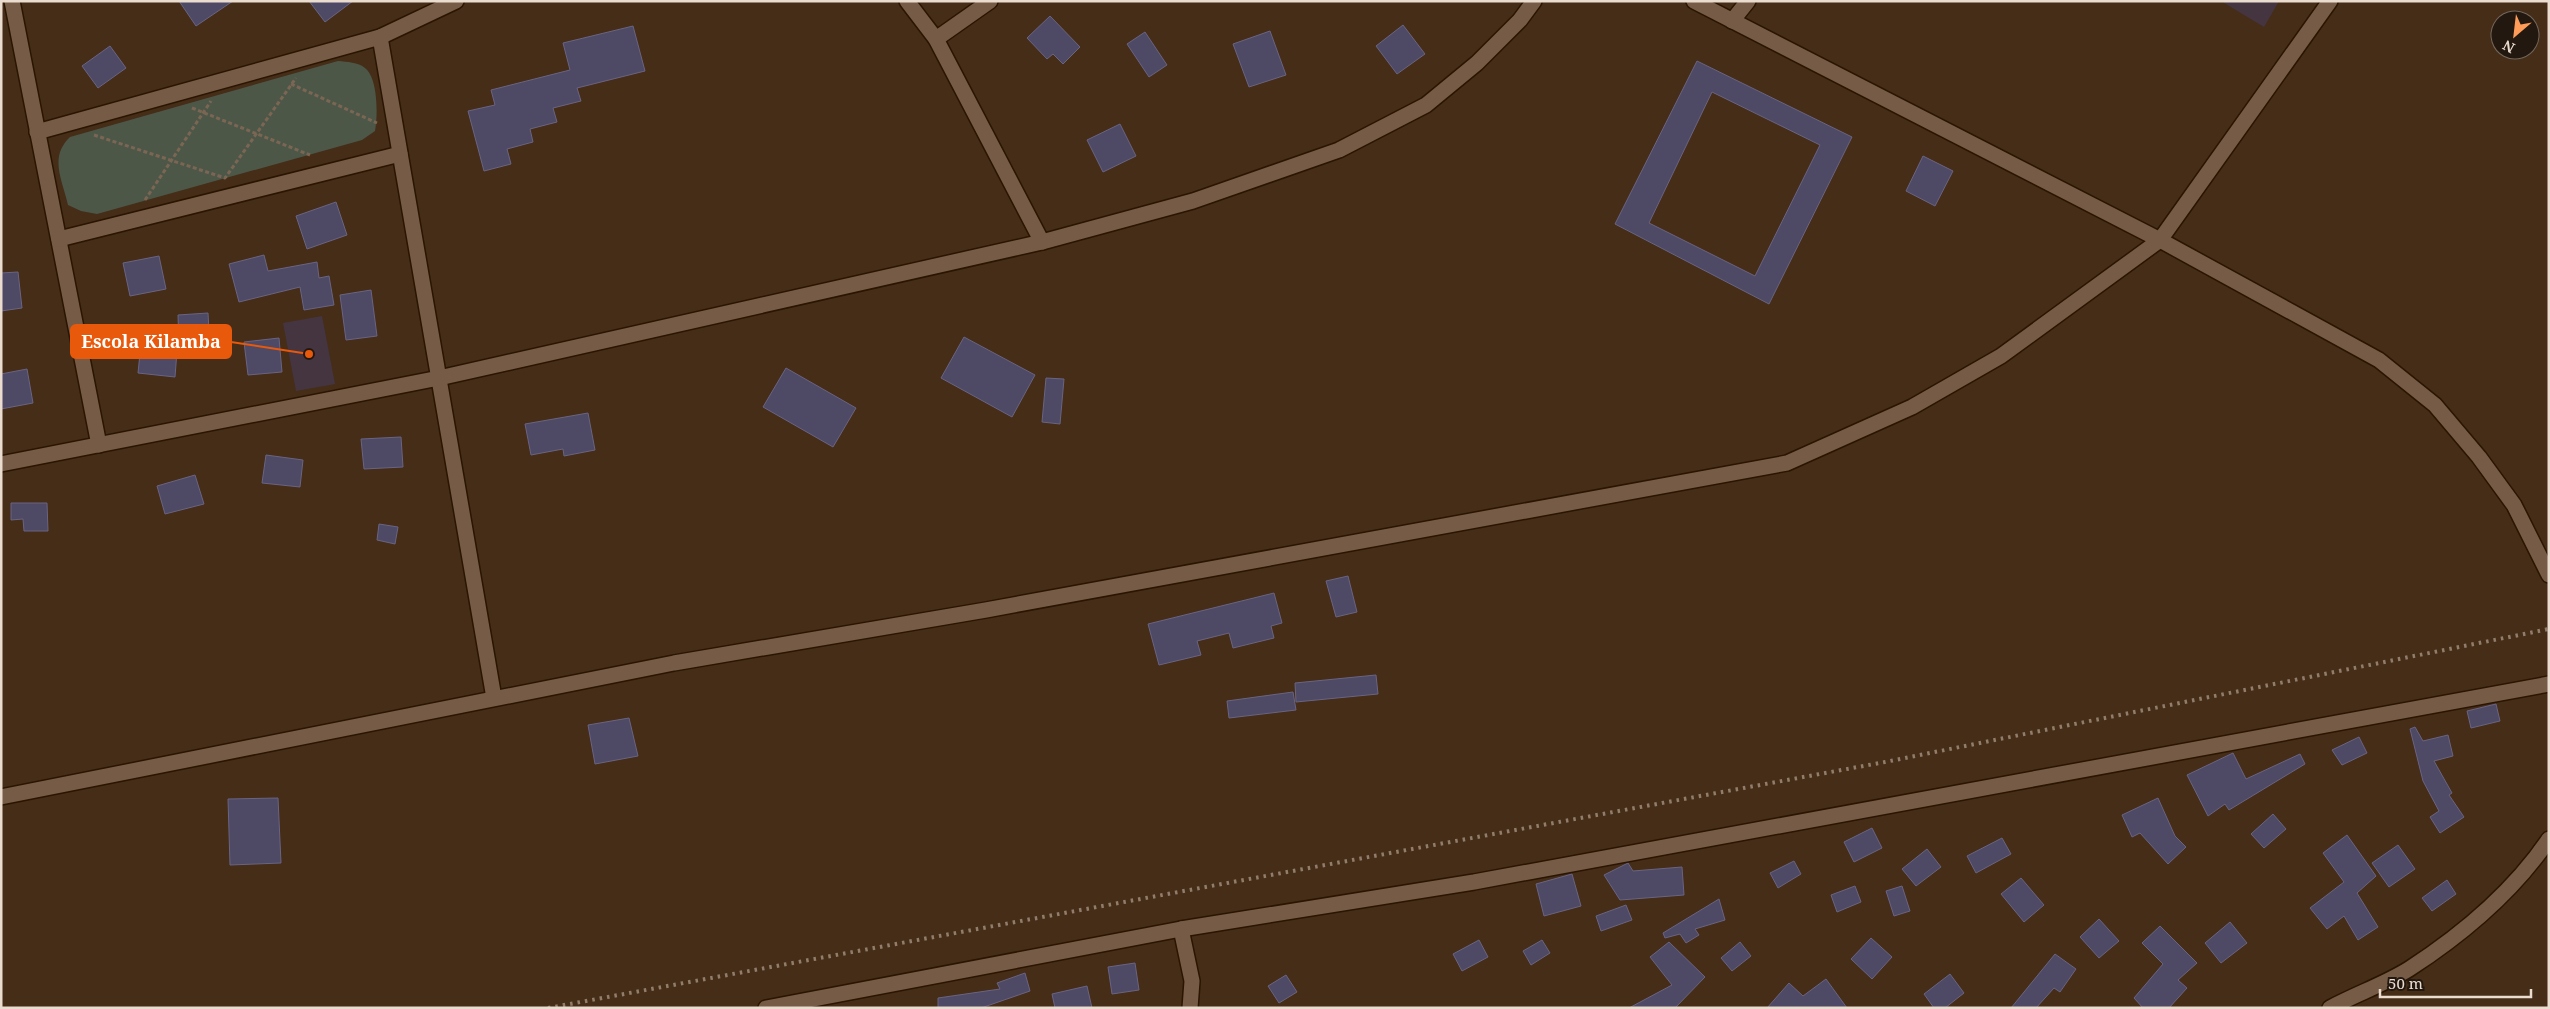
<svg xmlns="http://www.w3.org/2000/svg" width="2550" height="1009" viewBox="0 0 2550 1009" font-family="'Noto Serif',serif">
<rect width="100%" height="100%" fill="#452d18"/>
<g fill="#453541">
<polygon points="2221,1 2279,1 2264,27"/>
<polygon points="322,316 335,384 296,391 283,323"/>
</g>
<path fill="#4d5748" d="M 338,61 C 347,62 358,62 365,68 C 378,78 378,115 375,131 L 362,140 L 97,214 L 81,211 L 68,205 C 62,179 49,157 70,137 Z"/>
<g fill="#4e4965" stroke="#6a6483" fill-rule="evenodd">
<polygon points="179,1 233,1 196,26"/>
<polygon points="309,1 353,1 325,22"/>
<polygon points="1050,16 1080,47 1063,64 1053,54 1047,59 1027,38"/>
<polygon points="1403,25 1425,54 1397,74 1376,46"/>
<polygon points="633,26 645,71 577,88 581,101 553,108 557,122 530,129 533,142 507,149 511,164 484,171 468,111 495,105 491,90 570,70 563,43"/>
<polygon points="1270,31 1286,75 1249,87 1233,44"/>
<polygon points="1145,32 1167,65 1149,77 1127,44"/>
<polygon points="110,46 126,68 98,88 82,66"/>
<path d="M 1697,61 L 1852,137 L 1769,304 L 1615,224 ZM 1712,92 L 1820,145 L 1755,276 L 1649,223 Z"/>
<polygon points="1120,124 1136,156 1103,172 1087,140"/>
<polygon points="1923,156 1953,171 1935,206 1906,191"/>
<polygon points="336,202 347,235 307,249 296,216"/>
<polygon points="264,255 268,271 317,262 319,278 329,276 334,305 304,310 300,287 239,302 229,264"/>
<polygon points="159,256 166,289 130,296 123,263"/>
<polygon points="18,272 22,308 1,311 1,273"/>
<polygon points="371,290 377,336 346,340 340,295"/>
<polygon points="208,313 210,349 179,350 178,315"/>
<polygon points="142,334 178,338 175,377 138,373"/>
<polygon points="964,337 1035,375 1012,417 941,378"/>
<polygon points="279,338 282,372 248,375 244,342"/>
<polygon points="786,368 856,408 833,447 763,407"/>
<polygon points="27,369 33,403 1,409 1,374"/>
<polygon points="1046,378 1064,379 1060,424 1042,422"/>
<polygon points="588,413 595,450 564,456 563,449 531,455 525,424"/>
<polygon points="401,437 403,467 364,469 361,439"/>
<polygon points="266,455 303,460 300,487 262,483"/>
<polygon points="195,475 204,504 165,514 157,486"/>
<polygon points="11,503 47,503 48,531 24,531 23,519 11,520"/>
<polygon points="379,524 398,527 395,544 377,540"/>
<polygon points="1348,576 1357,612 1336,617 1326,581"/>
<polygon points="1274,593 1282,623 1271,626 1274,638 1233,648 1229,633 1197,641 1201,655 1159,665 1148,624"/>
<polygon points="1376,675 1378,694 1296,702 1295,683"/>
<polygon points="1293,692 1296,710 1229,718 1227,701"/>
<polygon points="2496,704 2500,721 2471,728 2467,711"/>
<polygon points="629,718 638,756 595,764 588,725"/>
<polygon points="2415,727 2423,741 2448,735 2453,756 2434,761 2452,793 2449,795 2464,817 2440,833 2430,817 2439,811 2423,781 2410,729"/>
<polygon points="2359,737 2367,753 2342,765 2332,750"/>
<polygon points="2233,753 2246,779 2300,754 2305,764 2229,810 2225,804 2208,816 2187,775"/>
<polygon points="278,798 281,863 230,865 228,799"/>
<polygon points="2158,798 2175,836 2186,847 2168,864 2140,833 2132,837 2122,815"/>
<polygon points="2273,814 2286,829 2264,848 2251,834"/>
<polygon points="1872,828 1882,848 1854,862 1844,842"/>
<polygon points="2347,835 2376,876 2357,893 2378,927 2358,940 2344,916 2327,929 2310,908 2344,882 2323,853"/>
<polygon points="2002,838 2011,854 1976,873 1967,856"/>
<polygon points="2398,845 2415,869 2389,887 2372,863"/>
<polygon points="1927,849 1941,867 1916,886 1902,869"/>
<polygon points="1794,861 1801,874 1778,888 1770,873"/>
<polygon points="1628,863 1633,871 1682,867 1684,895 1620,900 1604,875"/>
<polygon points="1572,874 1581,906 1544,916 1536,884"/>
<polygon points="2021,878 2044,905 2024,922 2001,894"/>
<polygon points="2447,880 2456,894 2432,911 2422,898"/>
<polygon points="1855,886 1861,902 1837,912 1831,895"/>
<polygon points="1902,886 1910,911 1894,916 1886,891"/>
<polygon points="1719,899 1725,920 1695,929 1699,935 1686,943 1680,934 1665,938 1663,933"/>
<polygon points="1626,905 1632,920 1601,931 1596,916"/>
<polygon points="2099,919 2119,941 2099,958 2080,937"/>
<polygon points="2230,922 2247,943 2221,963 2205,943"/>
<polygon points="2160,926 2197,963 2178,980 2187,988 2169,1008 2143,1008 2134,998 2163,964 2142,943"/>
<polygon points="1871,938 1892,957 1872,979 1851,959"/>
<polygon points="1479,940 1488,957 1462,971 1453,954"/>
<polygon points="1542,940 1550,953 1531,965 1523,951"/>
<polygon points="1669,942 1705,977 1675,1008 1629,1008 1672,985 1650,957"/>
<polygon points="1740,942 1751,956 1732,971 1721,958"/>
<polygon points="2055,954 2076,969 2060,992 2054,988 2036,1008 2011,1008"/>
<polygon points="1135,963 1139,990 1112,994 1108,967"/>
<polygon points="1025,973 1030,991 981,1008 938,1008 938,998 1000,989 997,983"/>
<polygon points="1950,974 1964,993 1945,1008 1934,1008 1924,994"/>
<polygon points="1286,975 1297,992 1279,1003 1268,986"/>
<polygon points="1826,979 1847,1008 1767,1008 1789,983 1803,996"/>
<polygon points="1087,986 1092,1008 1055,1008 1052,994"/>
</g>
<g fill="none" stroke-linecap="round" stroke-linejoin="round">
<defs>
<g id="minor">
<polyline points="12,1 99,445"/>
<polyline points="907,1 936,39 1042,242"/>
<polyline points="1694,1 2160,240 2379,360 2435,405 2479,457 2514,505 2549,575"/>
<polyline points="1732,21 1748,1"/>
<polyline points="380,37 494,698"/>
<polyline points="936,39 990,1"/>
<polyline points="37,132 380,37 456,1"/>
<polyline points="59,239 400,154"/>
<polyline points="1,464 439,378 1042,242 1193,201 1339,150 1426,105 1477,63 1520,20 1534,1"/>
<polyline points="1,797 674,663 986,610 1787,463 1912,407 2001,356 2160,240 2330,1"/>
<polyline points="1181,929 1192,981 1190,1008"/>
<polyline points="766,1008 1181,929 1474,882 2549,684"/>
<path d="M 2330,1008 C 2356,994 2385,984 2409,969 C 2463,934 2513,892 2549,839"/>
</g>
</defs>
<use href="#minor" stroke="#2a1502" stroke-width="18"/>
<g stroke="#7b6654" stroke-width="3" stroke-dasharray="4 2.5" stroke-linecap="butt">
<polyline points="291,84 377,123"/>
<polyline points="192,108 310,155"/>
<polyline points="94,135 225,178 296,78"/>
<polyline points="145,200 211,101"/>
</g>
<use href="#minor" stroke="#765c46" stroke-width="15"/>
<polyline stroke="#917d6c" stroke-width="4" stroke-dasharray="2.5 5" stroke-linecap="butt" points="548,1008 1885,762 2549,629"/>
</g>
<path fill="none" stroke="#e8590c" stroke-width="2" d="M309 354L231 342"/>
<circle fill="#e8590c" stroke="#23180f" stroke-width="2" cx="309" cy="354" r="5"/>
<rect fill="#e8590c" stroke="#e8590c" stroke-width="2" x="71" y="325" width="160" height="33" rx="5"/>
<g font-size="18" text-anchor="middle" font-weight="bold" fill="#fff">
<text x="151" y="348">Escola Kilamba</text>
</g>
<rect width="2550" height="1009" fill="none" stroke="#ebdcd0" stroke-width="5"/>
<g transform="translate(2515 35) rotate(208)"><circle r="24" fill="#23180f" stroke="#73665c"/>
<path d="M0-4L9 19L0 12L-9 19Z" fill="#fe9b59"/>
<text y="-8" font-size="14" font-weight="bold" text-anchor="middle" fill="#ebdcd0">N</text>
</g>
<path d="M2380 989v8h151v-8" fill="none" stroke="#ebdcd0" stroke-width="2.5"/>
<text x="2388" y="989" font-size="15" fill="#ebdcd0" stroke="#23180f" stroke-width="4" paint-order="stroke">50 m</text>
</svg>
